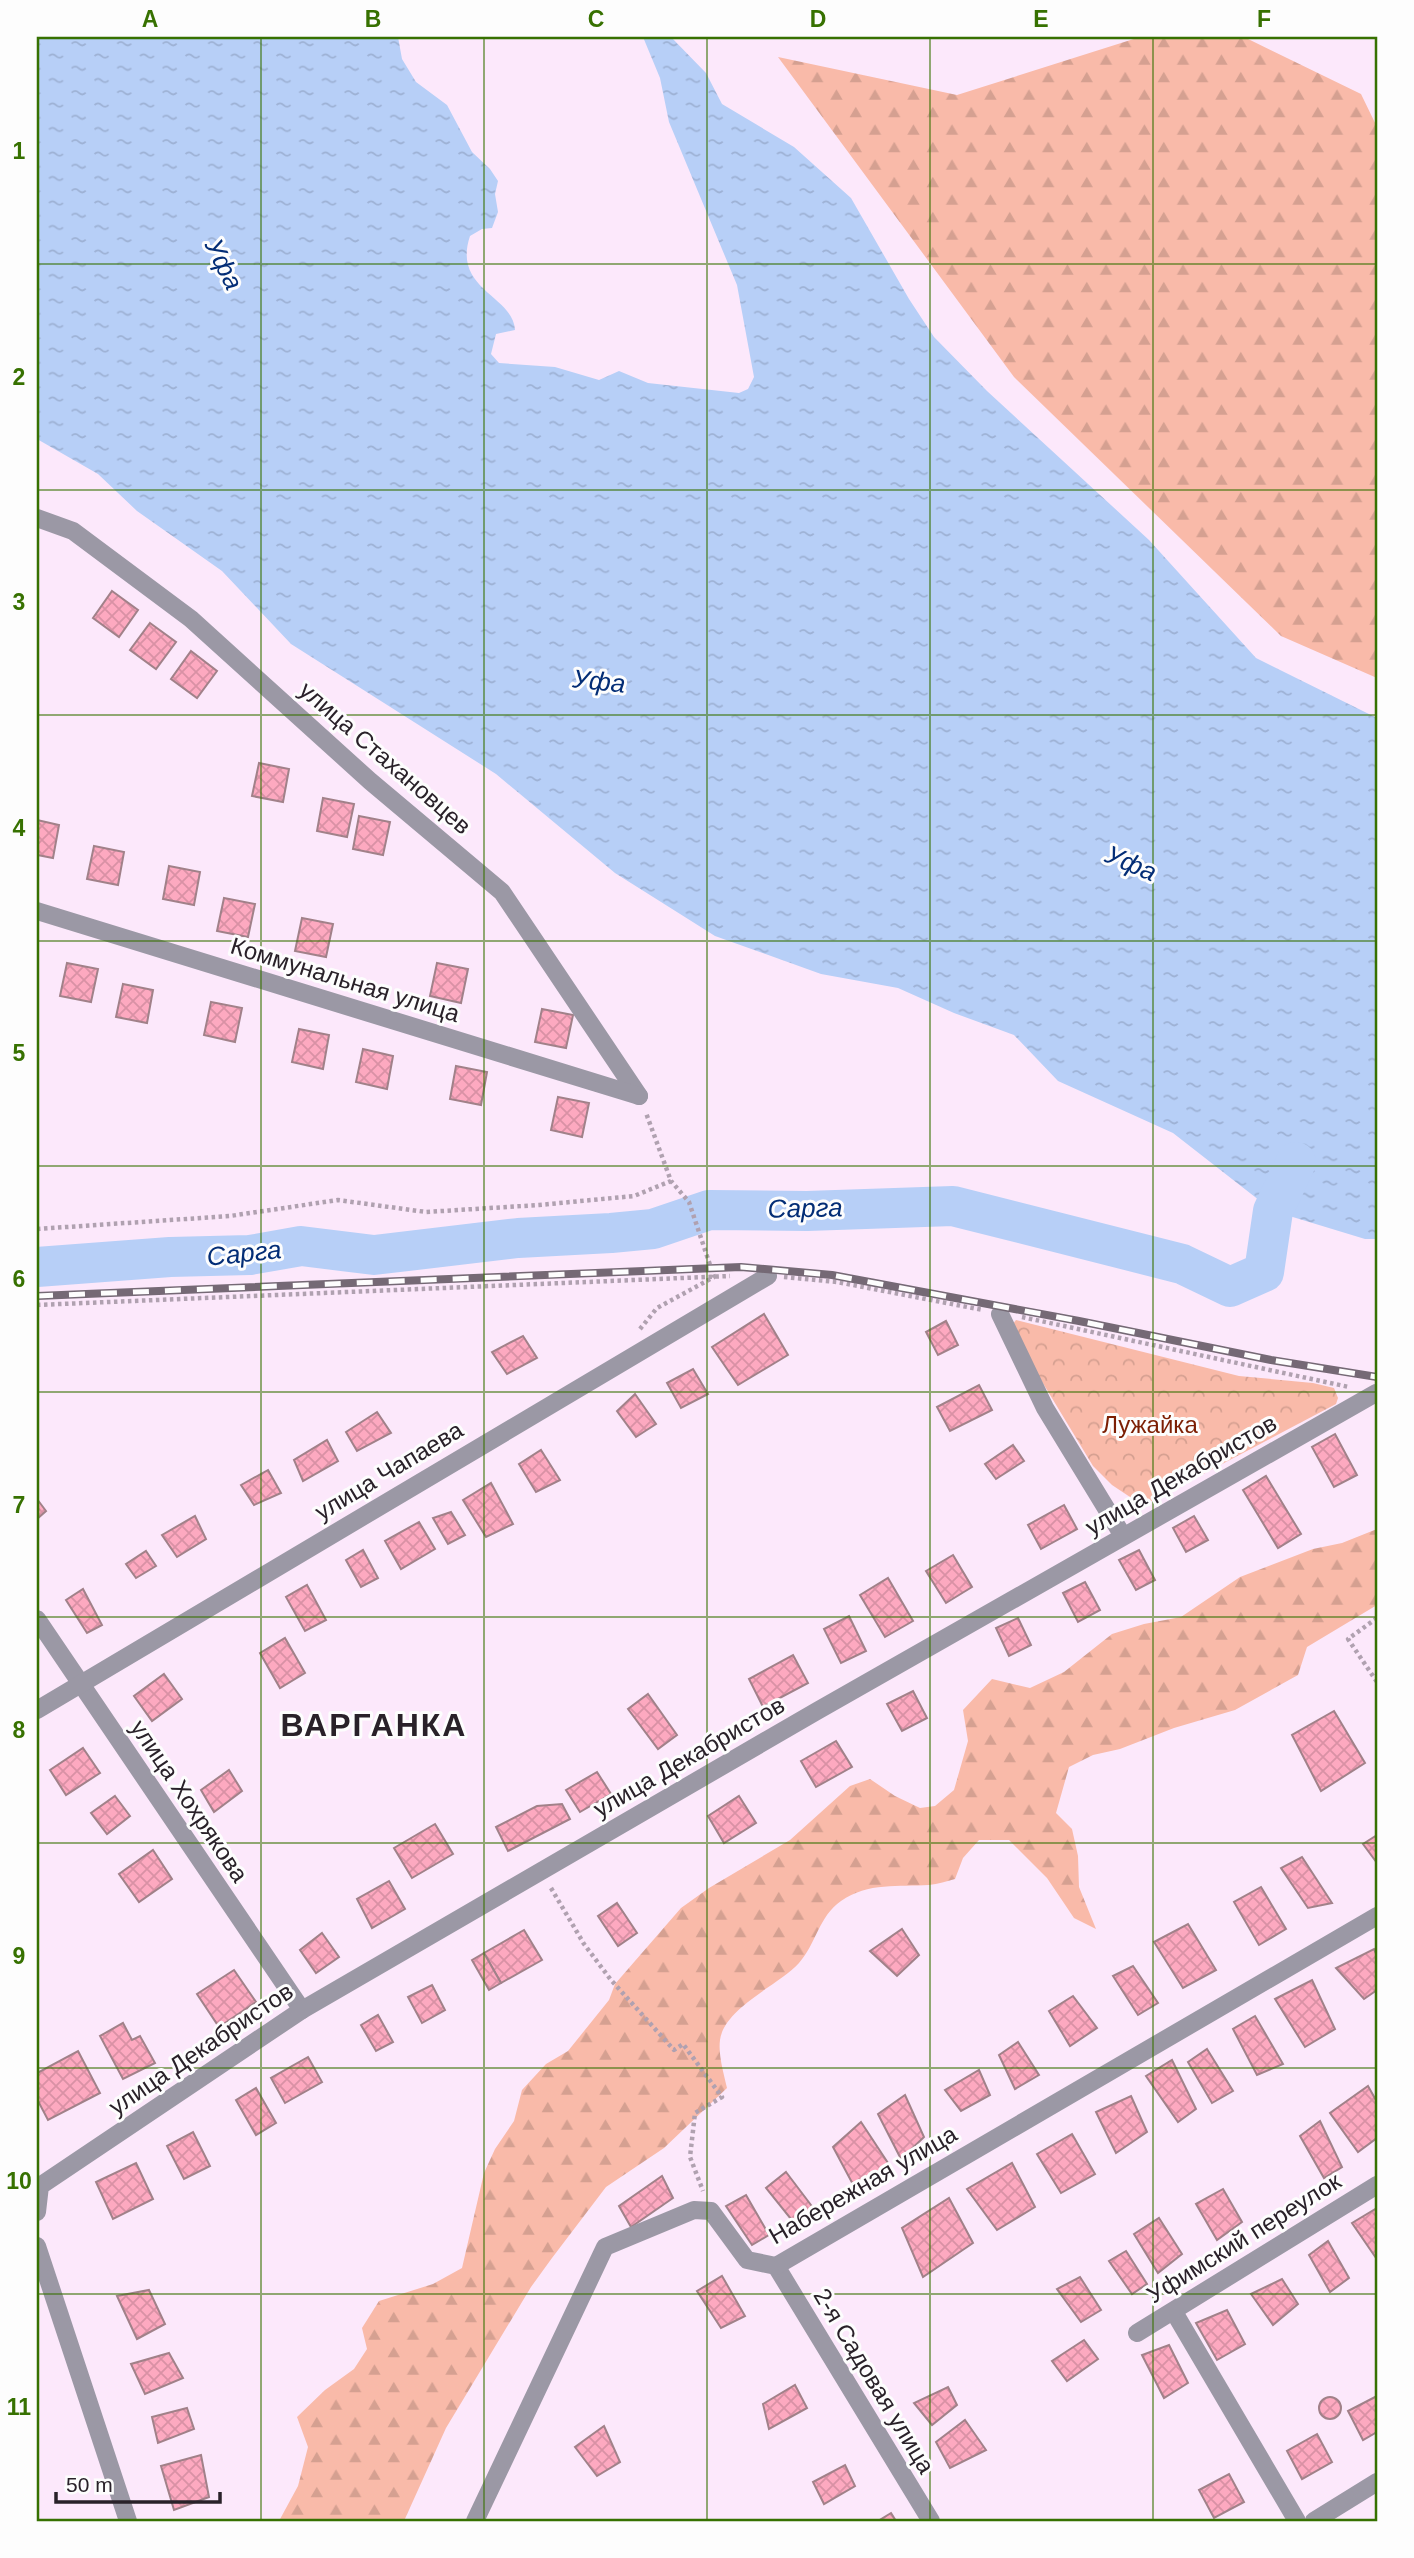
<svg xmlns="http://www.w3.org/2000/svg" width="1414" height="2558" viewBox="0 0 1414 2558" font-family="Arial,sans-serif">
<defs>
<pattern id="forest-firs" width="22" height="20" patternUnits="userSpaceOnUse" patternTransform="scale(1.75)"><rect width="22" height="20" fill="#f9baa9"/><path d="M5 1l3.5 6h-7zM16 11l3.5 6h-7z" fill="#d5a091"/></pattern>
<pattern id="park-crowns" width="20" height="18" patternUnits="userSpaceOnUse" patternTransform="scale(1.75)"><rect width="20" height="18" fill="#f9baa9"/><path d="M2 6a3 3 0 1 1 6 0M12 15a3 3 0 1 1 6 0" fill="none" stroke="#d5a091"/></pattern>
<pattern id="water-ripples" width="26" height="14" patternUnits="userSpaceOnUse" patternTransform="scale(1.75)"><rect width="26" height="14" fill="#b7cff7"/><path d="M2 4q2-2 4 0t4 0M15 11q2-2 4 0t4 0" fill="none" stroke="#9db1d4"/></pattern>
<pattern id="building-cross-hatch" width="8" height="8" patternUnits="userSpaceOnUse" patternTransform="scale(1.75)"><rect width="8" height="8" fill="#fda9c0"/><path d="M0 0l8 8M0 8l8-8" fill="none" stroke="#d991a5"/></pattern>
</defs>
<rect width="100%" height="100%" fill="#fce8fb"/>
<g fill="url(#forest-firs)">
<polygon points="1140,37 1244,37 1361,94 1377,127 1377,678 1281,636 1014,377 778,57 957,95"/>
<path d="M 1377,1529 L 1377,1605 L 1307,1647 L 1298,1675 L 1235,1710 L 1174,1728 L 1120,1749 L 1093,1755 L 1069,1767 L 1056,1813 L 1072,1829 L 1078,1856 L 1079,1887 L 1096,1929 L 1074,1918 L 1047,1878 L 1009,1840 L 979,1840 L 963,1858 L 955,1879 C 947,1881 938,1884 929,1885 C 899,1887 868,1882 841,1901 C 819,1916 816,1944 799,1963 C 779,1985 724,2008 720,2040 C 718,2055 724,2074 727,2088 L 664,2148 L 606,2187 L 552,2258 L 531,2287 L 446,2428 L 404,2521 L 279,2521 L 298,2486 L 308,2447 L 297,2417 L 325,2390 L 354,2369 L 367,2349 L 362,2328 L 379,2301 L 433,2284 L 462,2268 L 484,2173 L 495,2149 L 514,2121 L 522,2090 L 546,2064 L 568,2051 L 609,2000 L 615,1984 L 681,1908 L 709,1888 L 790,1840 L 850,1786 L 870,1779 L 895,1796 L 920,1808 L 935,1806 L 954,1790 L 968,1741 L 963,1710 L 992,1679 L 1030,1688 L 1064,1672 L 1112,1634 L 1144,1624 L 1181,1617 L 1240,1577 L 1313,1549 L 1342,1543 Z"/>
</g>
<polygon fill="url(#park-crowns)" points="1016,1320 1239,1376 1313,1383 1334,1388 1338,1398 1336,1404 1148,1503 1136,1501 1112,1485 1093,1466 1035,1370 1012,1325"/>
<path fill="url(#water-ripples)" d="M 37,37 L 398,37 L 402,59 L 416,82 L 447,105 L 472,152 L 490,169 L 498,181 L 495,194 L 498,212 L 492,228 L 482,229 L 470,236 C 452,290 513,295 515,330 L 496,334 L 491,354 L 499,363 L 555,367 L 599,380 L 619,371 L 648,383 L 739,393 L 748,389 L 754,377 L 737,285 L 669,122 L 660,78 L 643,37 L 671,37 L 706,73 L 722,104 L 794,147 L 851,198 L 909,299 L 934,337 L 987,391 L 1149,540 L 1256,658 L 1377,718 L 1377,1239 L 1365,1239 L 1273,1211 L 1173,1133 L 1058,1081 L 1014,1035 L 954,1013 L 898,988 L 821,974 L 715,936 L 615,873 L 496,774 L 291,644 L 222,571 L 137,511 L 98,474 L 37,439 Z"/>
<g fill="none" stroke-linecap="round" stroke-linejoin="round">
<polyline stroke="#b7cff7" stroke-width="40" points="37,1267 170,1257 250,1255 301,1246 374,1255 518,1238 611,1233 653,1229 709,1210 807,1211 953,1206 1182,1264 1230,1287 1264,1272 1273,1211 1296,1162"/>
</g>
<g fill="url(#building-cross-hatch)" stroke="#a18189" stroke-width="2">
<polygon points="112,591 138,610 119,637 93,618"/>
<polygon points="150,623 176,642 156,669 130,650"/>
<polygon points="191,651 217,671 197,698 171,679"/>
<polygon points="259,763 289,769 283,802 252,796"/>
<polygon points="323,798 354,804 347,837 317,831"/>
<polygon points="359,816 390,822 383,855 353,849"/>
<polygon points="37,820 59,825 53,858 37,855"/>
<polygon points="94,846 124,852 118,885 87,879"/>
<polygon points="169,866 200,872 194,905 163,899"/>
<polygon points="224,898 255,904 248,937 217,931"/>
<polygon points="302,918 333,924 326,957 295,951"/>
<polygon points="67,963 98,969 91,1002 60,996"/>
<polygon points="437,963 468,969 461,1003 430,996"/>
<polygon points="123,984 153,990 147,1023 116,1017"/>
<polygon points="211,1002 242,1008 235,1042 204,1035"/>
<polygon points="542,1009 573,1015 566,1048 535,1042"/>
<polygon points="299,1029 329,1035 323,1069 292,1062"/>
<polygon points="363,1049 393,1056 387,1089 356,1082"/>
<polygon points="456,1066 487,1072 481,1105 450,1099"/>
<polygon points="558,1097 589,1103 582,1137 551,1130"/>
<polygon points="764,1314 788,1355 738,1385 712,1347"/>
<polygon points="946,1321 958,1345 938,1355 926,1332"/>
<polygon points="523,1336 537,1358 507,1374 492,1352"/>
<polygon points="693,1369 708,1394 681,1408 667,1383"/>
<polygon points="979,1385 992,1410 950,1431 937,1407"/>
<polygon points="635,1394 656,1424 636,1437 617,1411"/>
<polygon points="377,1412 391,1433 357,1451 346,1432"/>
<polygon points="1335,1434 1357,1475 1334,1487 1312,1447"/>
<polygon points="327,1440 338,1461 303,1481 294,1460"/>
<polygon points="1013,1445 1024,1461 996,1479 985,1464"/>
<polygon points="541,1450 560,1480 536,1492 519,1464"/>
<polygon points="268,1470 281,1493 254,1505 241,1485"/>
<polygon points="1266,1476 1301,1534 1278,1548 1243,1490"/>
<polygon points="491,1483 513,1524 486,1537 463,1500"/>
<polygon points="37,1499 46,1511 37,1519"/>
<polygon points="1064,1505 1077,1529 1041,1549 1028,1525"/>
<polygon points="451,1512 465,1535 448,1544 433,1518"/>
<polygon points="195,1516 206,1539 177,1557 162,1535"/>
<polygon points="1194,1516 1208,1540 1186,1552 1173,1528"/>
<polygon points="419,1522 435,1549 401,1569 385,1541"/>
<polygon points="363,1550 378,1578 361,1587 346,1560"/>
<polygon points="1139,1550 1155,1580 1136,1590 1119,1560"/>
<polygon points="146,1551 156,1566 136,1578 126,1564"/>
<polygon points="953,1555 972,1587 946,1603 926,1571"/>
<polygon points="888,1578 913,1621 885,1637 860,1595"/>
<polygon points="1085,1582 1100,1610 1078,1622 1063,1593"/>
<polygon points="307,1585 326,1620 305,1631 286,1597"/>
<polygon points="83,1589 102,1625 87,1633 66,1600"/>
<polygon points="849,1616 866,1651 841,1663 824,1629"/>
<polygon points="1018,1618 1031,1645 1009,1656 996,1628"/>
<polygon points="285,1638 305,1673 280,1688 260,1653"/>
<polygon points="793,1655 808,1683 763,1707 749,1679"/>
<polygon points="164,1674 182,1699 152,1721 134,1696"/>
<polygon points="913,1691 927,1718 902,1731 887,1704"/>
<polygon points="648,1694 677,1735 658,1749 628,1709"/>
<polygon points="1334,1711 1365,1763 1321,1791 1292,1735"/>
<polygon points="836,1741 852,1767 816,1787 801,1761"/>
<polygon points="83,1748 100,1773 66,1795 50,1770"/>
<polygon points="229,1770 242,1791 214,1812 201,1790"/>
<polygon points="597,1772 611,1794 580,1812 566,1790"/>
<polygon points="115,1796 130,1816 107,1834 91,1813"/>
<polygon points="739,1796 756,1823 724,1843 708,1816"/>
<polygon points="562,1804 570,1819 508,1851 496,1827 537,1806"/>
<polygon points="435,1824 453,1854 412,1878 394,1848"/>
<polygon points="1377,1835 1377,1863 1363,1844"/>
<polygon points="153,1850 172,1879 139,1902 119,1874"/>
<polygon points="1302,1857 1332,1903 1308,1908 1281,1868"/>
<polygon points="389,1881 405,1909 372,1928 357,1899"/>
<polygon points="1261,1887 1286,1929 1259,1945 1234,1902"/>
<polygon points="617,1903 637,1933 618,1946 598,1916"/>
<polygon points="1188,1924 1216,1970 1183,1988 1154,1942"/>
<polygon points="902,1929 919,1955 897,1976 870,1951"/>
<polygon points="524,1930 542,1960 501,1983 484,1953"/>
<polygon points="322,1933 339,1957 316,1973 300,1950"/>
<polygon points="1374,1949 1377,1956 1377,1990 1364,1999 1336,1968"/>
<polygon points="484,1953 501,1983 489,1990 472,1960"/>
<polygon points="1133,1966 1158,2003 1138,2015 1113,1976"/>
<polygon points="234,1970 256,2002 219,2027 197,1994"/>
<polygon points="1312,1980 1335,2029 1305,2047 1275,1999"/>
<polygon points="432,1985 445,2010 422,2023 408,1997"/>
<polygon points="1073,1996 1097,2028 1070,2046 1049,2011"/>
<polygon points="378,2015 393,2042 376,2051 361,2025"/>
<polygon points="1255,2016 1283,2064 1257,2075 1233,2029"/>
<polygon points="123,2023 132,2040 140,2036 155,2063 123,2079 100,2036"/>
<polygon points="1018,2042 1039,2075 1015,2089 999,2055"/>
<polygon points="1207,2049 1233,2091 1212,2103 1188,2062"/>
<polygon points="78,2051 100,2093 48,2120 37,2099 37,2073"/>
<polygon points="308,2057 322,2082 285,2103 271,2078"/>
<polygon points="1172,2060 1196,2109 1178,2122 1146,2076"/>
<polygon points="979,2070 990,2095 961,2111 945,2090"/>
<polygon points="1368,2086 1377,2102 1377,2138 1358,2152 1330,2113"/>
<polygon points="256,2088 276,2123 256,2135 236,2100"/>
<polygon points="905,2095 924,2137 901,2159 878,2114"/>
<polygon points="1131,2096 1147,2132 1116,2153 1096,2112"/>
<polygon points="1320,2121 1342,2167 1324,2178 1300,2136"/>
<polygon points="861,2122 890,2166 856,2190 833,2147"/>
<polygon points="193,2132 210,2166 184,2179 167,2146"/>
<polygon points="1072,2134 1095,2174 1061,2193 1037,2154"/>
<polygon points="136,2163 153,2199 113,2219 96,2182"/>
<polygon points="1012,2163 1035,2207 997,2230 967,2189"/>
<polygon points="786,2172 814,2209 795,2224 766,2188"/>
<polygon points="662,2176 673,2198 631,2227 619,2206"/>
<polygon points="1223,2189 1242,2222 1217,2240 1196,2204"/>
<polygon points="746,2195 769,2235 752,2245 726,2206"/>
<polygon points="949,2198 973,2243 923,2277 902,2228"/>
<polygon points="1377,2208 1377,2257 1376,2258 1352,2223"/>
<polygon points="1159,2218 1182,2254 1158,2273 1134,2234"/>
<polygon points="1328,2241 1349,2278 1330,2292 1309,2255"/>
<polygon points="1126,2251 1147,2284 1132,2294 1109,2261"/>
<polygon points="722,2276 745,2316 721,2328 697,2291"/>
<polygon points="1080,2277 1101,2310 1081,2322 1057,2289"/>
<polygon points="1282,2279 1298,2304 1273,2325 1251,2294"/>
<polygon points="149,2290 165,2324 137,2339 117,2296"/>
<polygon points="1227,2310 1245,2344 1217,2360 1196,2323"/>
<polygon points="1084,2340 1098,2359 1067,2381 1052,2361"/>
<polygon points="1169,2345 1188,2383 1164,2398 1142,2355"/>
<polygon points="169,2353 183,2378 145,2394 131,2364"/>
<polygon points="795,2385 807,2408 769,2429 763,2404"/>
<polygon points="948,2387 957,2405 932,2425 914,2403"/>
<polygon points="1377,2396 1377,2432 1363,2440 1348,2411"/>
<circle cx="1330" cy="2408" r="11"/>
<polygon points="187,2408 194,2429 158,2443 152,2417"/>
<polygon points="965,2420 986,2450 950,2468 936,2442"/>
<polygon points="604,2426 620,2462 597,2476 575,2447"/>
<polygon points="1317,2434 1332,2462 1302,2479 1287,2451"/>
<polygon points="201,2455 209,2497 174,2510 161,2466"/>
<polygon points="845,2465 855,2486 824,2504 813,2482"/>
<polygon points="1229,2474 1244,2502 1214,2518 1199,2490"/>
<polygon points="891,2513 896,2521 878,2521"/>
</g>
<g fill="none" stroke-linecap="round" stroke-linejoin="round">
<g stroke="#b0a1b0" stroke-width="4.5" stroke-dasharray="3.5 3.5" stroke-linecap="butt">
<polyline points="37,1229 230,1216 338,1200 426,1212 539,1205 634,1196 671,1181 646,1113"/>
<polyline points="784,1277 837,1282 983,1310"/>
<polyline points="37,1305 730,1276"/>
<polyline points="1022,1317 1349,1387"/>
<polyline points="640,1329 657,1308 714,1277 689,1202 671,1181"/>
<polyline points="1377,1618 1348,1639 1377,1682"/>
<polyline points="551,1888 584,1944 611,1980 674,2050 683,2044 722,2097 695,2113 690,2157 703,2191"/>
</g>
<g stroke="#9b98a5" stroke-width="18">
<polyline points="37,518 73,531 191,619 370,781 502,892 639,1096"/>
<polyline points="37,911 639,1096"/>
<polyline points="1000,1314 1045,1408 1123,1536"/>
<polyline points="37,1619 302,2010"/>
<polyline points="37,1710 768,1276"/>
<polyline points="37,2212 40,2186 302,2010 817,1711 1376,1393"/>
<polyline points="37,2246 128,2521"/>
<polyline points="776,2266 931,2521"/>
<polyline points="1174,2312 1297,2521"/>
<polyline points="1137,2333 1377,2185"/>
<polyline points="475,2521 605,2247 694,2210 711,2211 747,2260 776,2266 1377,1916"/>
<polyline points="1314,2521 1377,2482"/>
</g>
<defs>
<polyline id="rail" points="37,1296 741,1267 832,1275 1079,1321 1271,1360 1377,1377"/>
</defs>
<use href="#rail" stroke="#756975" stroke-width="8"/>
<use href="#rail" stroke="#fdfdfd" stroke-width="5" stroke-dasharray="16" stroke-linecap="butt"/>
</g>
<path fill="none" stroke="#377101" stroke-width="2" stroke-opacity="0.55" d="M 261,37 L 261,2521M 484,37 L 484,2521M 707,37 L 707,2521M 930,37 L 930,2521M 1153,37 L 1153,2521M 37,264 L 1377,264M 37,490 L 1377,490M 37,715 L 1377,715M 37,941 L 1377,941M 37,1166 L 1377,1166M 37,1392 L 1377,1392M 37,1617 L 1377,1617M 37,1843 L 1377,1843M 37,2068 L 1377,2068M 37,2294 L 1377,2294"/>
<g text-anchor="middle" stroke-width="6" stroke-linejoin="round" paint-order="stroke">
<g font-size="24" fill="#292129" stroke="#fdfdfd">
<text transform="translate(385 758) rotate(41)" y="8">улица Стахановцев</text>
<text transform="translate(345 980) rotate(17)" y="8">Коммунальная улица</text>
<text transform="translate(389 1471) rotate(-31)" y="8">улица Чапаева</text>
<text transform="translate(1181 1475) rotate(-30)" y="8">улица Декабристов</text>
<text transform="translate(689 1757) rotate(-30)" y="8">улица Декабристов</text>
<text transform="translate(189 1801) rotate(56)" y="8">улица Хохрякова</text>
<text transform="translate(201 2049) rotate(-34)" y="8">улица Декабристов</text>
<text transform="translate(863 2185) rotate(-30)" y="8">Набережная улица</text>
<text transform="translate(1244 2238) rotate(-32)" y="8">Уфимский переулок</text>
<text transform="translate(874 2381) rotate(59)" y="8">2-я Садовая улица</text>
</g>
<g font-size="24" fill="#7c1e03" stroke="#fdfdfd">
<text x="1150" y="1433">Лужайка</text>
</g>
<g font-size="26" font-style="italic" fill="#032d76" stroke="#fdfdfd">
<text transform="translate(224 264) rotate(64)" y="9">Уфа</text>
<text transform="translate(599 681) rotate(6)" y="9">Уфа</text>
<text transform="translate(1131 863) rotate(23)" y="9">Уфа</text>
<text transform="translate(805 1208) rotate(-1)" y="9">Сарга</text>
<text transform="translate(244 1253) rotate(-6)" y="9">Сарга</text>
</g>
<g font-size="32" font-weight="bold" letter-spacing="2" fill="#292129" stroke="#fdfdfd">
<text x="374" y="1736">ВАРГАНКА</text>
</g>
</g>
<rect width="1414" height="2558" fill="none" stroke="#fdfdfd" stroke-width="77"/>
<path d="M56 2492v10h164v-10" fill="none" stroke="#292129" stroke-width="3.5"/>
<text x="66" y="2492" font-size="21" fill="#292129" stroke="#fdfdfd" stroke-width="5" paint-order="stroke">50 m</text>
<rect x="38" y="38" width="1338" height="2482" fill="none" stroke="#377101" stroke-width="2.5"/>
<g font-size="23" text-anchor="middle" font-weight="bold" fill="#377101">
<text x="150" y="27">A</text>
<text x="373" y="27">B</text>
<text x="596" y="27">C</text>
<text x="818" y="27">D</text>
<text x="1041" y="27">E</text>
<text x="1264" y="27">F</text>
<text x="19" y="159">1</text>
<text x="19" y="385">2</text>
<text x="19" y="610">3</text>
<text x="19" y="836">4</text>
<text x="19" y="1061">5</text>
<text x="19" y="1287">6</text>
<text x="19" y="1513">7</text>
<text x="19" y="1738">8</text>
<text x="19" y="1964">9</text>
<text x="19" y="2189">10</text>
<text x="19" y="2415">11</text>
</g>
</svg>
